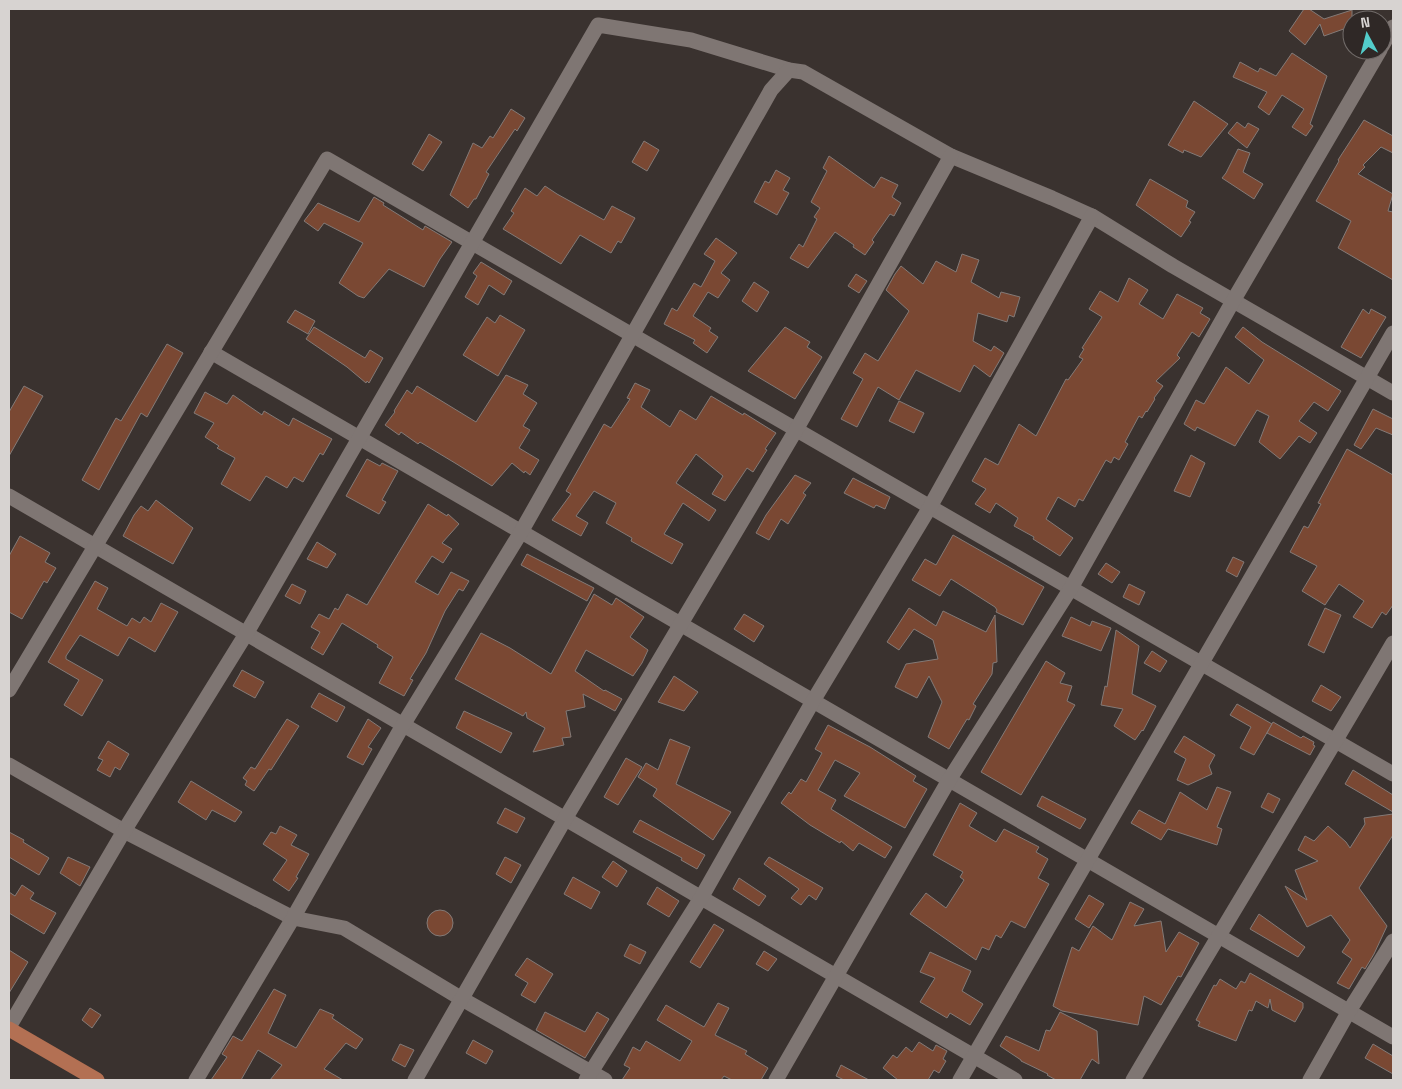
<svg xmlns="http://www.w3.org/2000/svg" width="1402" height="1089" viewBox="0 0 1402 1089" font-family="'Space Grotesk',sans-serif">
<rect width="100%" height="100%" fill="#3a322f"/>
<g fill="#7a4833" stroke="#837a77">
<polygon points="1304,9 1309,9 1324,19 1352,10 1352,26 1324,36 1320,24 1305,45 1289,31"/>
<polygon points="1292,53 1327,76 1310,124 1313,126 1306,136 1292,127 1304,109 1282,95 1269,115 1258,107 1267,92 1233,77 1240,62 1258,72 1260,68 1276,76"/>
<polygon points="1194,101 1228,124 1201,157 1184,150 1183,153 1168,145"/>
<polygon points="511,109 525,118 517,131 515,129 486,172 489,174 476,199 474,199 468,208 450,195 473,143 482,148 490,136 493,138"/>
<polygon points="1364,120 1393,136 1393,153 1381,147 1363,165 1365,167 1358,174 1393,194 1388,211 1393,212 1393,280 1338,248 1351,221 1316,201 1339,161 1338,160"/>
<polygon points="1237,122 1245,128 1248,123 1259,129 1247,148 1228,133"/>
<polygon points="429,134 442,142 423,171 412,164"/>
<polygon points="644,141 659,150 647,171 632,162"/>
<polygon points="1238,149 1250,153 1243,172 1263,184 1254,199 1222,178 1226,173"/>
<polygon points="829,156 874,188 881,177 898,185 892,197 901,203 894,216 890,214 872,240 874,242 865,255 853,247 854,245 835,232 808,268 790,258 799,244 803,247 817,219 814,217 820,208 811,202 827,171 823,168"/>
<polygon points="776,170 790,178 783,190 789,193 777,215 754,202 765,181 769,183"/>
<polygon points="1150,179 1188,201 1186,207 1195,212 1189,221 1191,222 1181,237 1136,205"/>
<polygon points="545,186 557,194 604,220 612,206 635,218 621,243 618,241 611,253 580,235 561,264 503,229 514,213 511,211 525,188 537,196"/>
<polygon points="374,197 384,203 383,205 423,230 425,226 452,242 440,259 424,287 389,269 364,298 358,296 339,283 363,243 324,223 318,231 304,221 318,203 359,222"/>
<polygon points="716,238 737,253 721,273 730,280 718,298 708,292 693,316 711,328 709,331 718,337 707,353 693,343 695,340 664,324 672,308 677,311 694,283 701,287 715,261 704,254"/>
<polygon points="962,254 979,260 971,282 999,298 1001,292 1020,297 1014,317 1009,315 1007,322 978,313 973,341 991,351 994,346 1004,353 990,377 974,365 960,392 916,370 899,400 878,387 857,427 841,419 863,379 853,373 865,353 878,361 909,311 886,290 895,274 901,266 923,284 936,261 956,272"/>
<polygon points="481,262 512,281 504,295 489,285 478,305 465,297 477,276 473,273"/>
<polygon points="856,274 867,281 859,293 848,286"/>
<polygon points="1129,278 1148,290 1139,304 1163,319 1177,294 1203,308 1200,313 1210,319 1199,337 1192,332 1177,355 1180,358 1156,381 1163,386 1154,398 1155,399 1147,412 1146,411 1142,418 1139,416 1125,442 1128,444 1119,460 1114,457 1111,463 1106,460 1083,501 1079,499 1075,507 1058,497 1046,519 1073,538 1060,556 1033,539 1034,537 1014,526 1018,518 996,503 990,513 975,504 986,489 972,481 985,458 998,465 1019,424 1036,436 1066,379 1068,380 1083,359 1079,357 1084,349 1082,348 1102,317 1089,309 1100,291 1118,302"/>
<polygon points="754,282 769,292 757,312 742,301"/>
<polygon points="1363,309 1369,314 1371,309 1386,317 1361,358 1341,347"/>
<polygon points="295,310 315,321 308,334 287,322"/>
<polygon points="500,315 525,330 498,376 463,355 487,317 495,323"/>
<polygon points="314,327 365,358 370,350 383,358 369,383 367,381 366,383 347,367 306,339"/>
<polygon points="785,327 810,342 807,347 822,357 795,399 748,371"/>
<polygon points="1243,327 1262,342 1341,391 1328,411 1314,402 1299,421 1317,433 1310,443 1299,436 1280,459 1259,442 1269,416 1257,410 1235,446 1197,427 1195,431 1184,424 1196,400 1204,404 1226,367 1249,384 1264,360 1235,337"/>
<polygon points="167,344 183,353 147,417 141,413 99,490 82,480 116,418 121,421"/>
<polygon points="506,375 528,385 523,394 537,403 523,426 530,430 519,448 539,460 530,475 525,471 524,473 512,463 492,486 455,463 420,442 418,444 401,432 399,435 385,425 395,412 394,411 407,390 412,394 417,386 476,422"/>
<polygon points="635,383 650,390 641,407 670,427 680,410 696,420 711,396 743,415 744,413 776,433 765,449 767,450 753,472 747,468 725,501 712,494 723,476 696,454 676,483 716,510 709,521 683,503 664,534 683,544 672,564 631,541 632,538 606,523 616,503 594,491 576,516 588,523 581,536 552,520 571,494 566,491 604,424 611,428 630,399 627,398"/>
<polygon points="24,386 43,396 9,456 9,412"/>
<polygon points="205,392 227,404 233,395 262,415 264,411 289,426 293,418 332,439 323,455 320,453 303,482 294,477 287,488 266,476 250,501 221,484 235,458 217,448 219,446 205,437 214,423 194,413"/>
<polygon points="899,401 924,413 914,433 889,421"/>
<polygon points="1373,409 1393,419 1393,435 1376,428 1361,449 1354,445"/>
<polygon points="1347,449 1393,475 1393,605 1386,615 1382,612 1372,628 1353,617 1364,601 1339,584 1325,605 1302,591 1317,566 1290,552 1304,526 1308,528 1321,504 1318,503"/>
<polygon points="1191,455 1205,463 1190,497 1174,491"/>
<polygon points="367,459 380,466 382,463 398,471 382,500 386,502 379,514 346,496"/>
<polygon points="795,475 811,483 803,493 806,495 788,524 781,519 769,540 756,533 766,515"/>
<polygon points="853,478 890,497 885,509 876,505 874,508 844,493"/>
<polygon points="156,500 193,528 173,564 123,536 134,515 141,506 148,511"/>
<polygon points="428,504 447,516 448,514 459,524 442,543 452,549 443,563 432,556 415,582 438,595 451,572 469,581 463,591 459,589 445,611 426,653 410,679 413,680 404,696 379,683 393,657 377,647 378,645 342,623 323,655 311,648 320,632 311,627 319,614 329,619 335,608 338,610 347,594 367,605"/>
<polygon points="953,535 1044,587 1023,625 996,612 997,610 995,607 951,579 940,596 912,580 925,559 936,565"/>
<polygon points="20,536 50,553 45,562 56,568 47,583 44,581 22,619 9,612 9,556"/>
<polygon points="317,542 336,554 327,568 307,559"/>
<polygon points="527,554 594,588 587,601 521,565"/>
<polygon points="1233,557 1244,562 1237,577 1226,571"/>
<polygon points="1106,563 1120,572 1112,583 1098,574"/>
<polygon points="95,581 108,588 97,609 127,626 132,618 140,623 144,617 151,622 161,603 178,612 155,652 129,637 118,656 80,635 66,656 66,659 103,680 82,716 64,705 79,680 48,662"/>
<polygon points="292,584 306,591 300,604 285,596"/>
<polygon points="1129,584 1145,592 1139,605 1123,597"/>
<polygon points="594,594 612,605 616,598 644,617 630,637 648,650 642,663 633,676 586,650 575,671 604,691 605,690 622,699 615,711 583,694 585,707 566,711 571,737 562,738 564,745 533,752 545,728 527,718 526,712 523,716 455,679 481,633 510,648 551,674"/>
<polygon points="909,608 936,626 943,611 986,632 995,615 997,662 993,663 992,674 973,704 976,706 969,720 967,719 949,749 928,737 942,702 929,676 917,698 895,687 906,664 938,659 933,640 914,629 899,650 887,642"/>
<polygon points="1325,608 1341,615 1324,653 1308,645"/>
<polygon points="744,614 764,626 754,642 734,629"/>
<polygon points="1071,617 1090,626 1092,621 1111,628 1101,651 1062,636"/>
<polygon points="1116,630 1139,646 1132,694 1156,706 1143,731 1142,730 1135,740 1114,726 1123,709 1101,705 1105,686 1107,687"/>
<polygon points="1152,651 1167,661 1160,672 1144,663"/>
<polygon points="1046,661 1065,673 1060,683 1072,686 1067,701 1075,705 1021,795 981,772"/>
<polygon points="242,670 264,682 255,698 233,686"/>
<polygon points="674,676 698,692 684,711 658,702"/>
<polygon points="1321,685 1341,697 1331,711 1312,701"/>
<polygon points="319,693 345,707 337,722 311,707"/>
<polygon points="1237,704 1272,724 1254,755 1240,748 1251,727 1230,715"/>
<polygon points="464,711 512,733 501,753 456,728"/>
<polygon points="287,719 299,726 271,770 269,769 254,791 245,785 247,781 243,778 251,767 255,769"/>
<polygon points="368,719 381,728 368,747 372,749 363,765 347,757"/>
<polygon points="1273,722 1301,738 1303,736 1314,742 1313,745 1315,746 1310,755 1267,733"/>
<polygon points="828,725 870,747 916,776 913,781 927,789 905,828 844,796 860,773 835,760 818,790 836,800 831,809 892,847 885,858 859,843 853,851 841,841 840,843 810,825 781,803 789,792 791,794 801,779 806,782 822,753 815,749"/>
<polygon points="1184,736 1215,755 1209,766 1212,774 1188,785 1177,780 1186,759 1174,752"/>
<polygon points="670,739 690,747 676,784 731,812 713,840 653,796 657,789 638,777 646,763 658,770"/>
<polygon points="108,741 129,754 120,770 115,767 110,777 97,770 103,760 98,758"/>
<polygon points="626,758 642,767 618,805 604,797"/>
<polygon points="1353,770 1393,795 1393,812 1345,784"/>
<polygon points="191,781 242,812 235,822 212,810 206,820 178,802"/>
<polygon points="1217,787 1231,792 1217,827 1222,829 1217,845 1168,829 1161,840 1131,823 1139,810 1165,824 1180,792 1207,810"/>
<polygon points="1268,793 1280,799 1273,813 1261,807"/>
<polygon points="1042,796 1086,819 1080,829 1037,806"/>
<polygon points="960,803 977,813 969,826 996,842 1004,829 1039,847 1036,852 1048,859 1038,878 1049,884 1025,928 1011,921 1001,938 996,935 989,950 982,947 976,960 910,914 926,893 946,908 964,880 960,877 963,872 933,855"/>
<polygon points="505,808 525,818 517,833 497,823"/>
<polygon points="1393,814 1393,835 1359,888 1387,926 1374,954 1365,969 1362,967 1349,989 1337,983 1352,959 1342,952 1350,940 1331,915 1307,927 1285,886 1307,900 1295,870 1318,861 1298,850 1305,836 1314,841 1328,826 1346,842 1350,848 1365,824 1364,818"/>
<polygon points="640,820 705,855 697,869 681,860 682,858 633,832"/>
<polygon points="280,826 297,835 291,845 309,854 296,877 298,878 289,891 273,880 287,860 263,844 271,832 276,834"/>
<polygon points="9,832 24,840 23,842 49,858 39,875 9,857"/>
<polygon points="68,857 90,867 80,886 60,873"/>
<polygon points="505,857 521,865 511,883 496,874"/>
<polygon points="769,857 823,888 816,900 809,895 801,905 791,898 799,889 764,864"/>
<polygon points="613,861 627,871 617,887 602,877"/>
<polygon points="573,877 600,892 591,909 564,894"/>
<polygon points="739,878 766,896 759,906 733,889"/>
<polygon points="22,885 34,893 30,899 56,913 44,934 9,913 9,892 15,896"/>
<polygon points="657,887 679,901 669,917 647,904"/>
<polygon points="1089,895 1104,904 1089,928 1075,919"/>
<polygon points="1130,902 1144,909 1134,926 1161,921 1166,952 1179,932 1199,943 1181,977 1178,976 1161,1005 1144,996 1138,1025 1062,1011 1053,1006 1072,947 1079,951 1093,926 1112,940"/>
<circle cx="440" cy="923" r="13"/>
<polygon points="1259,914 1305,947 1298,957 1250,929"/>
<polygon points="714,924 724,930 700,968 690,962"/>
<polygon points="630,944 646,952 640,964 624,956"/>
<polygon points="9,950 28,962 9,993"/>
<polygon points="764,951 777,959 768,971 756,964"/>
<polygon points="930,952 971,971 962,991 983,1004 970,1025 950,1013 947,1018 920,1002 935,978 920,972"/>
<polygon points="527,958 553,974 535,1003 521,995 528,983 515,975"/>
<polygon points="1250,973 1303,1003 1303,1008 1295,1022 1272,1010 1270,999 1268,1008 1256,1001 1252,1011 1249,1010 1236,1041 1198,1026 1200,1022 1196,1020 1214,985 1216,986 1220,979 1236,989 1241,981 1245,983"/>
<polygon points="274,989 286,995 268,1033 296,1048 320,1009 334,1015 332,1018 363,1039 356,1049 346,1043 324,1069 343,1080 270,1080 282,1065 258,1050 241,1080 211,1080 227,1057 222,1054 233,1036 242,1041"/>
<polygon points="718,1003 729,1008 715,1035 747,1051 745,1054 768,1068 761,1080 732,1080 724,1076 721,1080 622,1080 630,1068 624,1065 633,1047 640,1051 646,1041 680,1061 692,1041 657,1020 666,1005 704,1027"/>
<polygon points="90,1008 101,1015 92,1028 82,1020"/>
<polygon points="545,1012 585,1032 597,1012 609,1019 585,1058 536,1030"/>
<polygon points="1060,1012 1097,1031 1099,1064 1092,1059 1080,1080 1056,1080 1047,1075 1048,1074 1021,1061 1021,1060 1000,1046 1006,1036 1039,1051 1046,1030 1050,1031"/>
<polygon points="473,1040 493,1051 486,1064 466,1053"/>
<polygon points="919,1042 933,1051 936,1045 947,1051 943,1059 946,1061 939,1073 934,1070 928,1080 898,1080 883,1068 893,1055 897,1058 906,1047 912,1052"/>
<polygon points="400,1044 414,1050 405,1067 392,1060"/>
<polygon points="1373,1044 1393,1056 1393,1074 1365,1058"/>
<polygon points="841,1065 869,1080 844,1080 836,1076"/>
</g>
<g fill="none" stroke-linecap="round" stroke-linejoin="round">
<g stroke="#7f7673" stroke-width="15">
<polyline points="1382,46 1393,27"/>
<polyline points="211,352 1393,1037"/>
<polyline points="9,496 1015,1080"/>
<polyline points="9,690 327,159 1393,774"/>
<polyline points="9,765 124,831 293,918 344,928 462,999 605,1080"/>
<polyline points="9,1027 124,831 246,634 598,25 691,40 789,70 803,72 951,156 1052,198 1092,216 1173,266 1393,393"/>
<polyline points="196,1080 293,918 403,725 521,532 771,90 789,70"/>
<polyline points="415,1080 565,819 796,430 951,156"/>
<polyline points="586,1080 701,898 813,701 930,507 1092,216"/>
<polyline points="776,1080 949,780 1071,588 1233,301 1380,50"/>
<polyline points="960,1080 1393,333"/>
<path d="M 1133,1080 C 1219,934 1308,789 1393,643"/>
<polyline points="1310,1080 1349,1011 1393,941"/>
</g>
<polyline stroke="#b37053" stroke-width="15" points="9,1029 97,1080"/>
</g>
<rect width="1402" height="1089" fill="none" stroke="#d7d3d1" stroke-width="20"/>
<g transform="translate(1367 35) rotate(353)"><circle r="24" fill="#2f2826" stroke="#726c6a"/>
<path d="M0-4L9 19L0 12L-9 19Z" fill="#53cdcb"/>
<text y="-8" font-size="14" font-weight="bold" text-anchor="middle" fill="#d7d3d1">N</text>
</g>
</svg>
